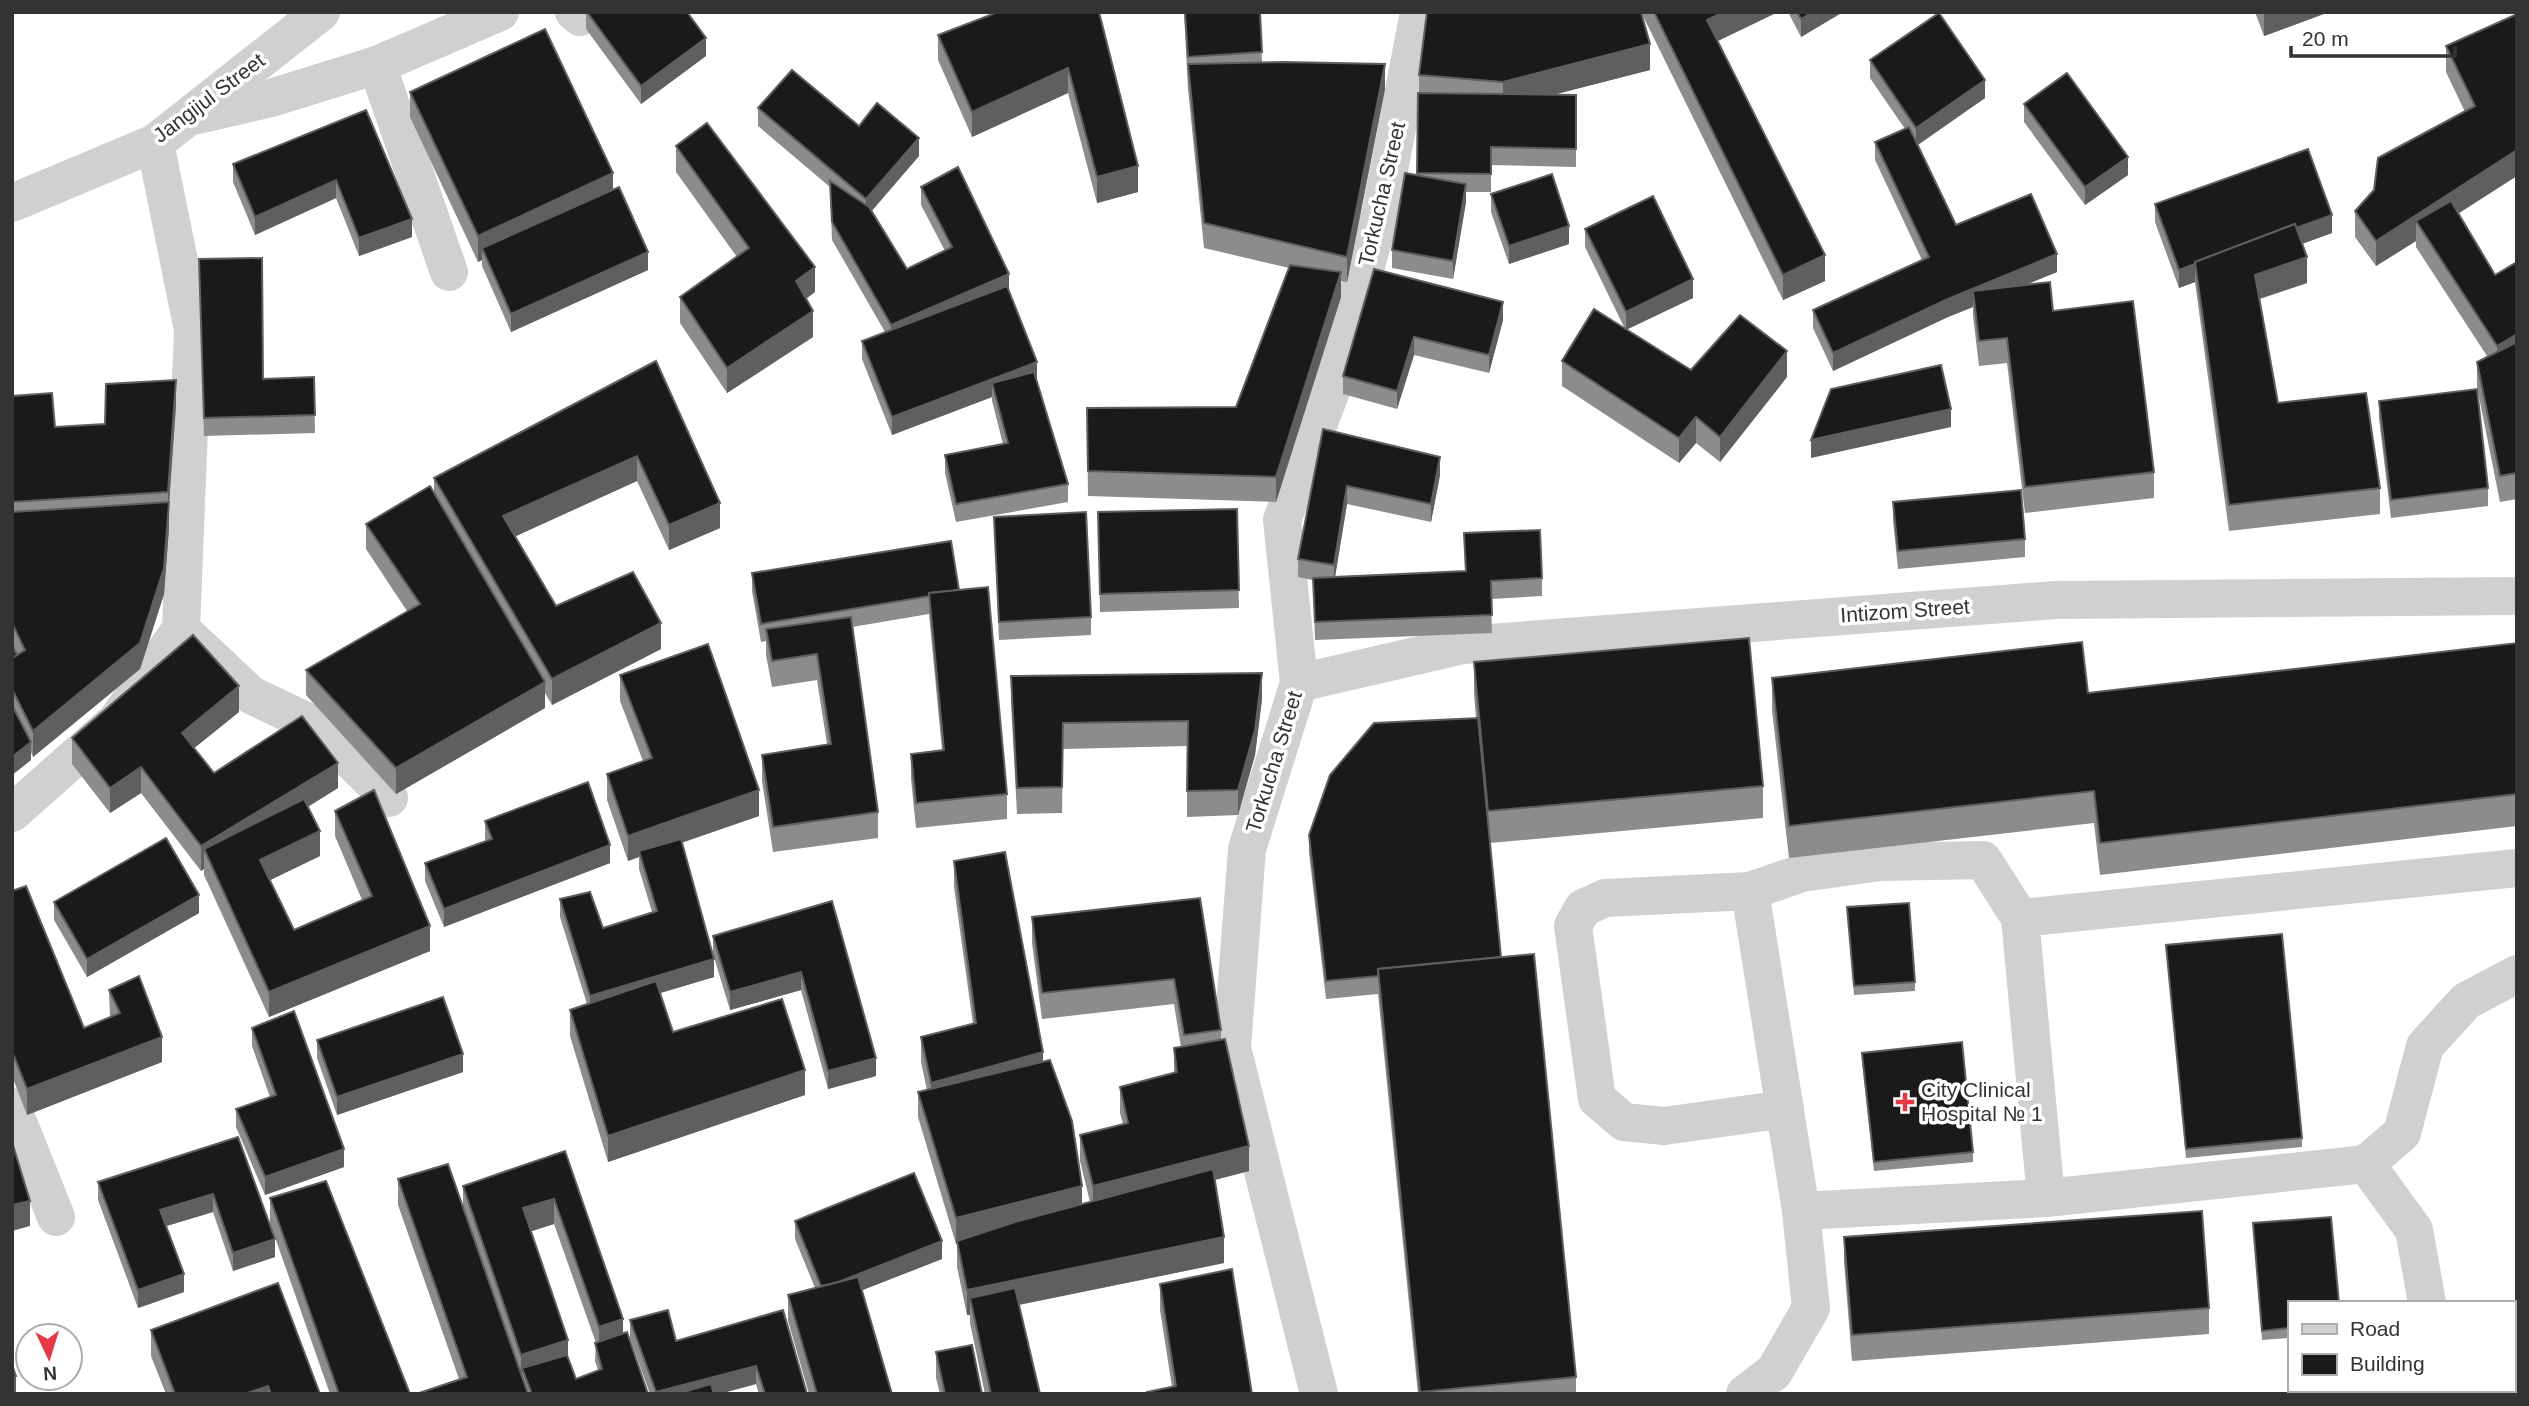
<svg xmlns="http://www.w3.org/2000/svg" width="2529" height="1406" viewBox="0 0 2529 1406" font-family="Helvetica,sans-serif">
<rect width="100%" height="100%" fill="#fff"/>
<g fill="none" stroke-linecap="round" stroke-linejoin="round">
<g stroke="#d0d0d0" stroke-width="38">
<polyline points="574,12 580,17"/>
<polyline points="377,65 449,272"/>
<polyline points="198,115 271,98 377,65 500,12"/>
<polyline points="12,203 155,143 321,12"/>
<polyline points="183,631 251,695 316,726 389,798"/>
<polyline points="1299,683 1463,645 2055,600 2517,596"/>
<polyline points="12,813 117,720 181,629 193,330 155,143"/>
<polyline points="1750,891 1802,873 1880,862 1983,860 2020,918 2046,1198 1801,1211"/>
<polyline points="2020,918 2517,868"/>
<polyline points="12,1107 56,1217"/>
<polyline points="2366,1164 2414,1230 2427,1303"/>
<polyline points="2046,1198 2366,1164 2402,1133 2425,1046 2466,1001 2517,974"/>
<polyline points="2513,1363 2517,1362"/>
<polyline points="1319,1394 1232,1048 1247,849 1299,683 1282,520 1331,391 1381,212 1419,12"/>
<polyline points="1745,1394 1774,1372 1811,1308 1801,1211 1750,891 1605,898 1583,908 1573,926 1597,1099 1624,1122 1664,1126 1785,1109"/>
</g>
</g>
<g fill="#8c8c8c" fill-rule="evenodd">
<polygon points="586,12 687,12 706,56 641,104 586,29"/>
<polygon points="1099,12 1138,192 1097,203 1068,93 972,137 938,60 938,35"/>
<polygon points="1184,12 1260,12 1262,62 1385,89 1347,282 1341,281 1341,297 1276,502 1088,496 1087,408 1236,407 1289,268 1204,248 1188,89"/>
<polygon points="1427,12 1778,12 1718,41 1825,281 1783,300 1641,12 1650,70 1555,94 1576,95 1576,167 1491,165 1491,192 1466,192 1466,202 1453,279 1392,268 1392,250 1417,175 1418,93 1419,93 1419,75"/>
<polygon points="1788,12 1843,12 1801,37"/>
<polygon points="2255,12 2329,12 2264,36"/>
<polygon points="2517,14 2458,214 2495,275 2517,262 2517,499 2500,502 2477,387 2477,362 2487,356 2416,247 2416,241 2376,266 2355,237 2355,211 2465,112 2446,72 2446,46"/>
<polygon points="1870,60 1985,98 1918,145 1956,225 2057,272 2027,284 2053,311 2154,472 2154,498 2025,513 2007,363 1979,366 1973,316 1973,307 1948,317 1833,371 1813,328 1813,310 1922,260 1875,160 1875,142 1905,129 1870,78"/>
<polygon points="410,92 613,190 648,270 511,332 482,266 482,260 478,262 410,117"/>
<polygon points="2024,104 2128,175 2085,205 2024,122"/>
<polygon points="758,108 859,126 919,156 872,211 907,269 945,251 921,205 921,187 1009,291 1068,484 1068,502 956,522 945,473 945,455 1003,444 992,401 992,397 892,435 862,359 862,341 885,332 832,240 830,187 758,126"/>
<polygon points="366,110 412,237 359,256 336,198 255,235 233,182 233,164"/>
<polygon points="676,146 815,292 806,299 813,337 727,393 680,323 680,297 737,257 676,172"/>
<polygon points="1491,194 1569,244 1509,264 1491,212"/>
<polygon points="2155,204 2332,233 2302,244 2307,283 2260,299 2278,403 2380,488 2380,514 2229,531 2195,282 2179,288 2155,222"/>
<polygon points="1585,229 1693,298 1626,329 1691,370 1787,377 1720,462 1696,443 1679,463 1562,386 1562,361 1625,329 1585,247"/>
<polygon points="199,259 263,379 314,377 315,433 204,436"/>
<polygon points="1374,269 1503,320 1489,373 1414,355 1397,409 1343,394 1343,376"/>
<polygon points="656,361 720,528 669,550 637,481 515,536 556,606 661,649 552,705 545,693 545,708 396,794 306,695 306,670 407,611 366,549 366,524 434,492 434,478"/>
<polygon points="12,396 55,427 105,424 176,405 169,502 169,528 164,594 140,669 33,757 31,752 31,760 12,775"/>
<polygon points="2379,401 2488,488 2488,506 2391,518 2379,419"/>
<polygon points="1323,429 1440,475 1431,522 1347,504 1335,577 1465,571 1464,533 1542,578 1542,596 1491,599 1492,633 1315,640 1313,580 1298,577 1298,559"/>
<polygon points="1893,502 2025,539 2025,557 1898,569 1893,520"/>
<polygon points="1237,509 1239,608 1100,612 1098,512"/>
<polygon points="994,517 1091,617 1091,635 999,640"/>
<polygon points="752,573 959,590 1007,794 1007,819 916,828 911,779 911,754 942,750 929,614 852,627 878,812 878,838 773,852 762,781 762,755 827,744 817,680 772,687 766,655 766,641 761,642 752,591"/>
<polygon points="2517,643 2517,826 2100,875 2094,823 1789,858 1772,710 1772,678 2088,693"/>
<polygon points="1474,662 1763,786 1763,818 1490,843 1501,957 1576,1377 1576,1394 1418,1394 1378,994 1326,999 1309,853 1309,835 1476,718 1474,694"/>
<polygon points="620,675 759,816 682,842 714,977 660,993 673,1032 805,1095 608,1162 570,1036 570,1010 587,1004 560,917 560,899 603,928 652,912 639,869 639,857 628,861 607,800 607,774 643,761 620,701"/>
<polygon points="1011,676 1262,699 1255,755 1238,815 1187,817 1187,746 1063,749 1062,813 1017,814 1011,702"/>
<polygon points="239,712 194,748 214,773 338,788 308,807 320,856 270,880 294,930 362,900 335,836 335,811 430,951 269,1017 204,875 204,869 201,871 141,793 110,813 72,764 72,738"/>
<polygon points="485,821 610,863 444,927 425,881 425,863 486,841 485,839"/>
<polygon points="954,861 1043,1061 1082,1204 1090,1202 1080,1161 1080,1135 1123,1124 1120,1113 1120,1087 1174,1073 1174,1048 1181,1047 1174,1004 1042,1019 1032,943 1032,917 1200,898 1221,1030 1221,1040 1249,1171 1215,1180 1224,1263 1019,1305 1040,1394 985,1394 970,1323 970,1315 967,1315 957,1267 957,1244 956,1244 918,1117 918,1092 927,1090 921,1062 921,1037 973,1024 954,887"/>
<polygon points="12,891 84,1028 110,1017 109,990 162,1062 27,1115 12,1076"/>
<polygon points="832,901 876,1076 828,1089 801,990 730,1010 713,954 713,936"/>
<polygon points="54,902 199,913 87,977 54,920"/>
<polygon points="1847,907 1915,982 1915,991 1854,995"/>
<polygon points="2166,945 2302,1138 2302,1147 2186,1158"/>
<polygon points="252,1028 344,1167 265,1195 236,1127 236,1109 270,1097 252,1046"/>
<polygon points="317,1040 463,1072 337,1115 317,1058"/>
<polygon points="1862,1053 1973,1152 1973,1162 1874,1171 1862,1062"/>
<polygon points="238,1137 275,1257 233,1271 213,1212 166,1226 184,1292 138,1308 98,1200 98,1182"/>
<path d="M 565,1151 L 623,1333 L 648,1394 L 416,1394 L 459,1379 L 398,1205 L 398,1179 L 463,1207 L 463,1186 ZM 554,1224 L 596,1343 L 595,1361 L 598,1370 L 576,1379 L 568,1357 L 531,1231 Z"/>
<polygon points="270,1198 410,1394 330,1394 270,1223"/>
<polygon points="795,1221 942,1259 862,1290 892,1394 809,1394 788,1321 788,1295 815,1288 795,1239"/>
<polygon points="2253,1223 2289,1303 2289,1338 2262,1340"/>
<polygon points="1844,1237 2209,1308 2209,1334 1852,1361 1844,1262"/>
<polygon points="1160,1284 1252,1394 1172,1387 1160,1310"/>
<polygon points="783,1310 807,1394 759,1394 756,1384 719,1394 650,1394 630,1338 630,1320 676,1341"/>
<polygon points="151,1330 320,1394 166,1394 151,1356"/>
<polygon points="936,1352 982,1394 940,1394 936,1378"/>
</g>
<g fill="#5f5f5f">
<polygon points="1724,12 1778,12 1707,46 1707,20"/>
<polygon points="1813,12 1843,12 1801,37 1801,19"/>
<polygon points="2264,12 2329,12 2264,36"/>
<polygon points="706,38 706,56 641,104 641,86"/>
<polygon points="1650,44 1650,70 1503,108 1503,82"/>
<polygon points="1385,64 1385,89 1347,282 1347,257"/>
<polygon points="1068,68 1068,93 972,137 972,112"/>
<polygon points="1985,80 1985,98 1916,146 1916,128"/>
<polygon points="919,138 919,156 866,217 866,199"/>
<polygon points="2517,150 2517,176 2425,235 2416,221 2416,241 2376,266 2376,241"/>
<polygon points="2128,157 2128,175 2085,205 2085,187"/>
<polygon points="1138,166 1138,192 1097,203 1097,177"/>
<polygon points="613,173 613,198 482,248 482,260 478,262 478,236"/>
<polygon points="336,180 336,198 255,235 255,217"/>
<polygon points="1466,184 1466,202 1453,279 1453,261"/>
<polygon points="2332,215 2332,233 2198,281 2195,264"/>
<polygon points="412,219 412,237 359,256 359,238"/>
<polygon points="1569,226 1569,244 1509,264 1509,246"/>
<polygon points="648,252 648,270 511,332 511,314"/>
<polygon points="2057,254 2057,272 1975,306 1973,291 1973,307 1948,317 1833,371 1833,353 1948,299"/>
<polygon points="1825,255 1825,281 1783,300 1783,275"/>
<polygon points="2307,257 2307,283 2255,300 2255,275"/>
<polygon points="2195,264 2195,282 2179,288 2179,270"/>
<polygon points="815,267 815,292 796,306 796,281"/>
<polygon points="1341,272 1341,297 1276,502 1276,477"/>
<polygon points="1009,274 1009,292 891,343 891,325"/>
<polygon points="1693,279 1693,298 1626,330 1626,312"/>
<polygon points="1503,302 1503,320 1489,373 1489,355"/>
<polygon points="813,311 813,337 727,393 727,368"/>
<polygon points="2517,334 2517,360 2497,371 2497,346"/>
<polygon points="1414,337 1414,355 1397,409 1397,391"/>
<polygon points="1787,351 1787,377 1720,462 1720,437"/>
<polygon points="1037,362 1037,380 992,383 992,397 892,435 892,417"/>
<polygon points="176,380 176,405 168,518 168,492"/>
<polygon points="1951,409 1951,427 1811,458 1811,440"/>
<polygon points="1696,417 1696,443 1679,463 1679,438"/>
<polygon points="637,456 637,481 503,542 503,516"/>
<polygon points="1440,457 1440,475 1431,522 1431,504"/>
<polygon points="1347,486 1347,504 1334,583 1334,565"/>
<polygon points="169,502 169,528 164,594 140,669 33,757 33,731"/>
<polygon points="720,503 720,528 669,550 669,525"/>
<polygon points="661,623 661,649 552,705 552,679"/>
<polygon points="1262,673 1262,699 1255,755 1238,815 1238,790"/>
<polygon points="545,682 545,708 396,794 396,768"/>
<polygon points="239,686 239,712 182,758 182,733"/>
<polygon points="31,742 31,760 12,775 12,757"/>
<polygon points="338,763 338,788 212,865 204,849 204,869 201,871 201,846"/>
<polygon points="141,767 141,793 110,813 110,788"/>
<polygon points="759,790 759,816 641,857 639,851 639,857 628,861 628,836"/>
<polygon points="320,831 320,856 260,885 260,860"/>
<polygon points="610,845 610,863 444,927 444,909"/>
<polygon points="199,895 199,913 87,977 87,959"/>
<polygon points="430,926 430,951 269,1017 269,992"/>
<polygon points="714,959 714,977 590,1014 590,996"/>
<polygon points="801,972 801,990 730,1010 730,992"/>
<polygon points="162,1037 162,1062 27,1115 27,1089"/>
<polygon points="1043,1052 1043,1078 931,1108 931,1083"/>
<polygon points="463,1054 463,1072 337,1115 337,1097"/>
<polygon points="876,1058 876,1076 828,1089 828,1071"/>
<polygon points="805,1070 805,1095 608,1162 608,1136"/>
<polygon points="1249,1146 1249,1171 1093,1211 1093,1186"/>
<polygon points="344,1149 344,1167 265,1195 265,1177"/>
<polygon points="1082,1186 1082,1212 956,1244 956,1218"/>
<polygon points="213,1194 213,1212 160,1228 160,1210"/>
<polygon points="554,1199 554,1224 523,1234 523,1208"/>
<polygon points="30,1201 30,1226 12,1231 12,1205"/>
<polygon points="1224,1237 1224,1263 973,1314 970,1298 970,1315 967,1315 967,1290"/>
<polygon points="275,1239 275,1257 233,1271 233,1253"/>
<polygon points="942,1241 942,1259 822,1306 822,1288"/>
<polygon points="184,1274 184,1292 138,1308 138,1290"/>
<polygon points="623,1319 623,1345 599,1353 599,1327"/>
<polygon points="568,1340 568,1365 522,1368 522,1380 521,1380 521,1355"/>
<polygon points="756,1366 756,1384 719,1394 656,1394 656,1392"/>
<polygon points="16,1376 16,1394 12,1394 12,1377"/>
<polygon points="268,1386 268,1394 245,1394"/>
</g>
<g fill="#1a1a1a" stroke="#5f5f5f" stroke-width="2">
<polygon points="587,12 687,12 706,38 641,86"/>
<polygon points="998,12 1099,12 1138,166 1097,177 1068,68 972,112 938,35"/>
<polygon points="1185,12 1260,12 1262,52 1188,57"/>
<polygon points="1427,12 1641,12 1650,44 1503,82 1419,75"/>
<polygon points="1654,12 1724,12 1707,20 1825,255 1783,275"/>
<polygon points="1797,12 1813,12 1801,19"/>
<polygon points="1939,13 1985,80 1916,128 1870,60"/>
<polygon points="2517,14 2517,150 2376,241 2355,211 2374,190 2378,158 2475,106 2446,46"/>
<polygon points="545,29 613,173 478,236 410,92"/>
<polygon points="1283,62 1385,64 1347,257 1204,223 1188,64"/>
<polygon points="792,70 859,126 877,103 919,138 866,199 758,108"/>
<polygon points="2067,73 2128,157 2085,187 2024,104"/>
<polygon points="1418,93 1576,95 1576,149 1491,147 1491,174 1417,173"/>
<polygon points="366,110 412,219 359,238 336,180 255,217 233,164"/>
<polygon points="707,123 815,267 796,281 813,311 727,368 680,297 749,248 676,146"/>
<polygon points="1909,127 1956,225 2031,194 2057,254 1948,299 1833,353 1813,310 1929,257 1875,142"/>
<polygon points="2308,149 2332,215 2296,228 2295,224 2195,262 2195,264 2179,270 2155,204"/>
<polygon points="958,167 1009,274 891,325 832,222 830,181 869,207 907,269 952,247 921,187"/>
<polygon points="1405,173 1466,184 1453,261 1392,250"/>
<polygon points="1552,174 1569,226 1509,246 1491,194"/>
<polygon points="619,187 648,252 511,314 482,248"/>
<polygon points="1653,196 1693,279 1626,312 1585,229"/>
<polygon points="2451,201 2495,275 2517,262 2517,334 2497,346 2416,221"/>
<polygon points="2295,224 2307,257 2255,275 2278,403 2366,393 2380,488 2229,505 2195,262"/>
<polygon points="262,258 263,379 314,377 315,415 204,418 199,259"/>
<polygon points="1290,265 1341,272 1276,477 1088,471 1087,408 1236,407"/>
<polygon points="1374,269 1503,302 1489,355 1414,337 1397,391 1343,376"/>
<polygon points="2050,282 2053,311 2133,301 2154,472 2025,487 2007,338 1979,341 1973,291"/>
<polygon points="1007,286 1037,362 892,417 862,341"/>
<polygon points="1594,309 1691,370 1740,315 1787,351 1720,437 1696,417 1679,438 1562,361"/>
<polygon points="2517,342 2517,473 2500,476 2477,362"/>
<polygon points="656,361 720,503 669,525 637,456 503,516 556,606 633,572 661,623 552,679 434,478"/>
<polygon points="1941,365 1951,409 1811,440 1831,389"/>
<polygon points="1034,372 1068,484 956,504 945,455 1008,443 992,383"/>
<polygon points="176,380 168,492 12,502 12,396 52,393 55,427 105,424 106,384"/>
<polygon points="2477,389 2488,488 2391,500 2379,401"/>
<polygon points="1323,429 1440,457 1431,504 1347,486 1334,565 1298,559"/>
<polygon points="430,486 545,682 396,768 306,670 420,604 366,524"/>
<polygon points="2021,490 2025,539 1898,551 1893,502"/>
<polygon points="169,502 164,568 140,643 33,731 12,689 12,658 25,650 12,623 12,512"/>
<polygon points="1237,509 1239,590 1100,594 1098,512"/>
<polygon points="1086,512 1091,617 999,622 994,517"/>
<polygon points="1540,530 1542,578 1491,581 1492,615 1315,622 1313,578 1466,571 1464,533"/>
<polygon points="951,541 959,590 929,593 930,596 761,624 752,573"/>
<polygon points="988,587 1007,794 916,803 911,754 944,750 929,593"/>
<polygon points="851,617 878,812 773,827 762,755 831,744 817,654 772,661 766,629"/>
<polygon points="193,635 239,686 182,733 214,773 302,716 338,763 201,846 141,767 110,788 72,738"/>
<polygon points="1749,638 1763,786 1488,811 1474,662"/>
<polygon points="2082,642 2088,693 2517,643 2517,794 2100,843 2094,791 1789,826 1772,678"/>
<polygon points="12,644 17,655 12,658"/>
<polygon points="708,644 759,790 628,836 607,774 652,758 620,675"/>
<polygon points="1262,673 1255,730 1238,790 1187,791 1188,721 1063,723 1062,787 1017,788 1011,676"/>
<polygon points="12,705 31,742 12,757"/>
<polygon points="1478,718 1501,957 1378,969 1378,976 1326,981 1309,835 1330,775 1374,723"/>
<polygon points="588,782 610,845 444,909 425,863 492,839 485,821"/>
<polygon points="374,790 430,926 269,992 204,849 304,799 320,831 260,860 294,930 372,896 335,811"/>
<polygon points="166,838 199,895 87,959 54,902"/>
<polygon points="681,839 714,959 590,996 560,899 590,892 603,928 657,911 639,851"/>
<polygon points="1005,852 1043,1052 931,1083 921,1037 976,1023 954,861"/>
<polygon points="26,886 84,1028 120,1013 109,990 139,976 162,1037 27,1089 12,1051 12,891"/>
<polygon points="1200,898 1221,1030 1184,1035 1174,979 1042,993 1032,917"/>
<polygon points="832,901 876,1058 828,1071 801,972 730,992 713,936"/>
<polygon points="1909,903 1915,982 1854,986 1847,907"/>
<polygon points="2282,934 2302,1138 2186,1149 2166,945"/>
<polygon points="1534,954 1576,1377 1420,1392 1378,969"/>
<polygon points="656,981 673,1032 782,999 805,1070 608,1136 570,1010"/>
<polygon points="443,997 463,1054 337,1097 317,1040"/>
<polygon points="294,1011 344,1149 265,1177 236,1109 276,1095 252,1028"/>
<polygon points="1225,1039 1249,1146 1093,1186 1080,1135 1128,1123 1120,1087 1177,1072 1174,1048"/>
<polygon points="1962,1042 1973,1152 1874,1162 1862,1053"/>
<polygon points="1050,1060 1072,1121 1082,1186 956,1218 918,1092"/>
<polygon points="238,1137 275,1239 233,1253 213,1194 160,1210 184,1274 138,1290 98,1182"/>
<polygon points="12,1142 30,1201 12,1205"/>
<polygon points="565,1151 623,1319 599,1327 554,1199 523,1208 568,1340 521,1355 463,1186"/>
<polygon points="448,1164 528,1394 416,1394 467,1377 398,1179"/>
<polygon points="1213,1169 1224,1237 967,1290 957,1241 1015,1222"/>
<polygon points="914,1173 942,1241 836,1283 821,1286 795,1221"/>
<polygon points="326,1181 410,1394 339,1394 270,1198"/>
<polygon points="2202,1211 2209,1308 1852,1335 1844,1237"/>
<polygon points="2331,1217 2339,1303 2289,1303 2289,1328 2262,1331 2253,1223"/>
<polygon points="1232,1269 1252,1394 1147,1394 1147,1392 1176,1386 1160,1284"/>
<polygon points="858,1277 892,1394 817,1394 788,1295"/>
<polygon points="278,1283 320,1394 271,1394 268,1386 245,1394 175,1394 151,1330"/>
<polygon points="1015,1288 1040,1394 991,1394 970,1298"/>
<polygon points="668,1310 676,1341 783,1310 807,1394 765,1394 756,1366 656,1392 630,1320"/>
<polygon points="627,1332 648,1394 532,1394 522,1368 567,1355 576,1379 602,1369 595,1343"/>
<polygon points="972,1345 982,1394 945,1394 936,1352"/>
<polygon points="12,1365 16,1376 12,1377"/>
<polygon points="711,1384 714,1394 677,1394"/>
</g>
<path fill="#e63946" stroke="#fff" stroke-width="2.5" d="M1901.5 1091.5h7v7h7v7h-7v7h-7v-7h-7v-7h7z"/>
<g text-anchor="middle" stroke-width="7" stroke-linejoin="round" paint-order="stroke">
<g font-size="21" fill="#333" stroke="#fff">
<text transform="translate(209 98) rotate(-37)" y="7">Jangijul Street</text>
<text transform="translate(1382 194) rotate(-77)" y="7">Torkucha Street</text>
<text transform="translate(1905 611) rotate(-4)" y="7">Intizom Street</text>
<text transform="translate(1274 762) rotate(-73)" y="7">Torkucha Street</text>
</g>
<g font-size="21" fill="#333" stroke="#fff" text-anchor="start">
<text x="1921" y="1097">City Clinical<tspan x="1921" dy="24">Hospital № 1</tspan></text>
</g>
</g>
<rect width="2529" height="1406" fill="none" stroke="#333333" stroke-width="28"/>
<rect x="2288" y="1301" width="228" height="91" fill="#ffffff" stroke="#adadad" stroke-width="2"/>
<rect x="2302" y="1324" width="35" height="10" fill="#d0d0d0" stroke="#adadad" stroke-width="2"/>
<text x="2350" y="1336" font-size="21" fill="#333333">Road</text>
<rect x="2302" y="1354" width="35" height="21" fill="#1a1a1a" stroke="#adadad" stroke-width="2"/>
<text x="2350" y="1371" font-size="21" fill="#333333">Building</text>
<g transform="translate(49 1357) rotate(176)"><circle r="33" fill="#ffffff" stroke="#adadad" stroke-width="2"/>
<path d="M0-5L12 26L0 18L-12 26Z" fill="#e63946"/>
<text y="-10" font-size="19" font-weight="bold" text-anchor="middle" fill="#333333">N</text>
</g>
<path d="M2291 46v10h164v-10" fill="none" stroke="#333333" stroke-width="3.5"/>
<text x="2302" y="46" font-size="21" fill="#333333" stroke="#ffffff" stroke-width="5" paint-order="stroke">20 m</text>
</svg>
